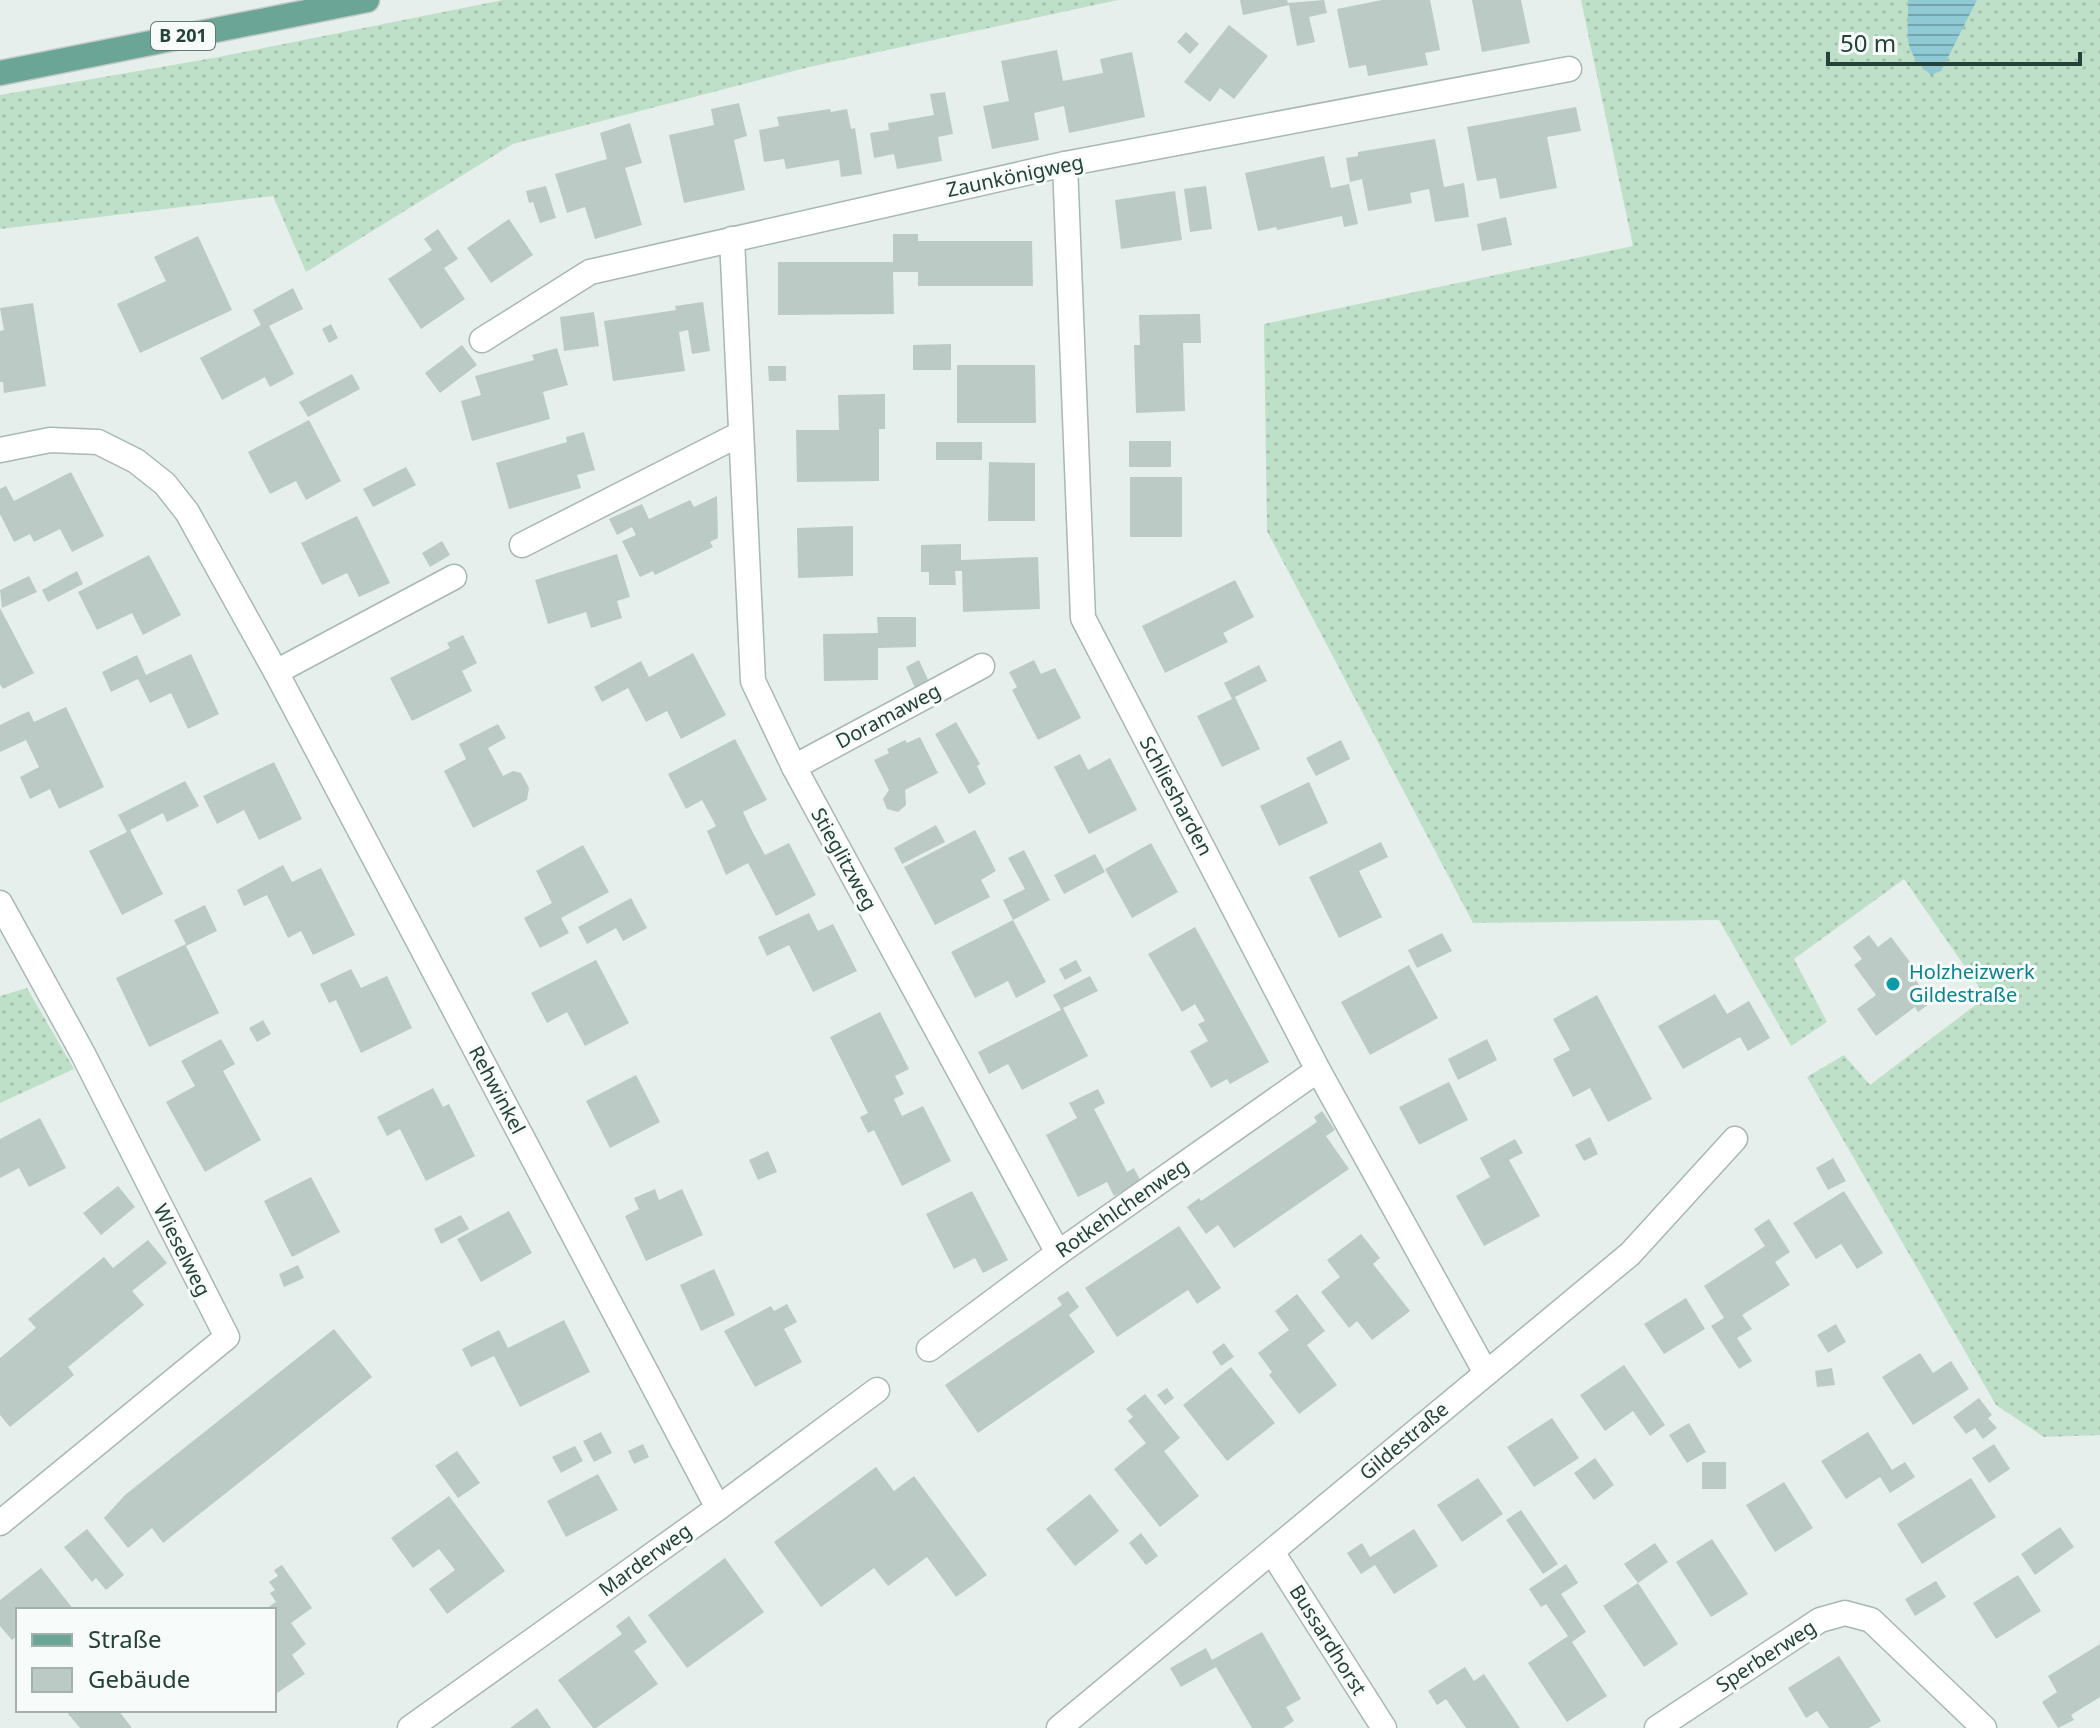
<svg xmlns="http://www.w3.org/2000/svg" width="2100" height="1728" viewBox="0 0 2100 1728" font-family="'Noto Sans',sans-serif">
<defs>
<pattern id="grass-dots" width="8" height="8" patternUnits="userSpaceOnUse" patternTransform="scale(2)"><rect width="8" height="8" fill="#bfe0c8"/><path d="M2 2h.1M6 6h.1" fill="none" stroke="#a4c1ad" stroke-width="1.8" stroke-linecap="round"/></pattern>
<pattern id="water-rules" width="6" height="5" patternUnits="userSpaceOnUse" patternTransform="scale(2)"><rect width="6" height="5" fill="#8ec9d4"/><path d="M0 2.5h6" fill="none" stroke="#74a5ad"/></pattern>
</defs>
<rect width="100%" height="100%" fill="#e6efeb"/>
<g fill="url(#grass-dots)">
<polygon points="503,0 1118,0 809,67 513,144 306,272 273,196 0,229 0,95 219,57"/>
<polygon points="1581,0 2100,0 2100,1435 2044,1437 1996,1405 1807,1077 1844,1055 1870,1085 1986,997 1904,879 1794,959 1827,1022 1791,1046 1719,920 1473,923 1267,531 1264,324 1633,246"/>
<polygon points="27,988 74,1069 0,1103 0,996"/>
</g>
<path fill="url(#water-rules)" d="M 1908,0 L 1977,0 L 1941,71 L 1931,75 C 1900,49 1909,36 1908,0 Z"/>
<g fill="#bbcac4">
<polygon points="1240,0 1287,0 1288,3 1324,0 1327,13 1309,17 1315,42 1297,46 1289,5 1243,15"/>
<polygon points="1382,0 1430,0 1440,50 1425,53 1428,65 1368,76 1366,65 1349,68 1337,9"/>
<polygon points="1472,0 1521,0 1530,43 1482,52"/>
<polygon points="1229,25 1268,56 1234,99 1220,88 1210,102 1184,82"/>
<polygon points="1186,32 1199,44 1190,54 1177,42"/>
<polygon points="1057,50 1063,81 1103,73 1100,59 1132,52 1145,117 1069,133 1064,106 1034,113 1039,140 992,149 983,106 1009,101 1001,61"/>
<polygon points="945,92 953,134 938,137 942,161 897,169 894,154 874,158 870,133 889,130 888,123 934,115 930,94"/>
<polygon points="739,103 747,136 734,140 745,190 684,203 669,135 714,125 711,109"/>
<polygon points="1576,107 1581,131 1547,137 1557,188 1500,199 1496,178 1477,181 1467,127"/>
<polygon points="830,109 831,112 847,109 851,129 855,128 862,174 841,177 839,160 786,169 784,159 764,162 759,130 779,126 777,117"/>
<polygon points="630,123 642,163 625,168 642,225 595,239 585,207 567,213 555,174 607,159 600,133"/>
<polygon points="1435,139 1444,187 1464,183 1469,217 1435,222 1429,189 1410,193 1412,203 1368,211 1362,179 1350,182 1346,158 1358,156 1358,152"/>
<polygon points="1324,156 1331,188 1349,184 1358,224 1344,227 1342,216 1277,230 1276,227 1258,231 1245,173"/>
<polygon points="546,186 556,218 540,223 533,202 529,203 526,191"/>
<polygon points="1206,186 1212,229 1190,232 1184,189"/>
<polygon points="1175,191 1182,240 1121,249 1115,200"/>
<polygon points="1506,217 1512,245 1482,251 1477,224"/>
<polygon points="509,219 533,255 491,283 467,248"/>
<polygon points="438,229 458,259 444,268 465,299 421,329 388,279 432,250 424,239"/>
<polygon points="893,234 918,234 918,241 1032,241 1033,286 918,286 918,272 893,272 894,314 778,315 778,262 893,262"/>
<polygon points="198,236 232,310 140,353 117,304 166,281 154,257"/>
<polygon points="293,288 303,309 269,326 294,374 270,387 265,377 222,400 200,358 261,325 253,310"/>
<polygon points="703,302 710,351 692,354 688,330 679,332 685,371 613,381 604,321 676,310 675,306"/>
<polygon points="33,303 46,386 4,393 3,382 0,382 0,331 4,330 0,308"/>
<polygon points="594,312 599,346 564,351 560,317"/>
<polygon points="1200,314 1201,343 1183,343 1185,411 1136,413 1134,345 1140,345 1139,315"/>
<polygon points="331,324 338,338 329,343 322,329"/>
<polygon points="951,344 951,370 913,370 913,345"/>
<polygon points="462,345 477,365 440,393 425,373"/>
<polygon points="557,348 568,385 543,392 550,419 472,441 461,401 481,395 475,376 534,360 532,355"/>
<polygon points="957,365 1035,365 1036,423 957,423"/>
<polygon points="768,366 786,366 786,381 769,381"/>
<polygon points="352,374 360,389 308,417 299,402"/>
<polygon points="885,394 885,429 879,429 879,481 797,482 796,430 839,430 838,395"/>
<polygon points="309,420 341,481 306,500 296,481 270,494 248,452"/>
<polygon points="584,432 595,470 577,475 581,488 509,509 496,463 567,442 566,437"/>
<rect x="1129" y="441" width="42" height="26"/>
<rect x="936" y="442" width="46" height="18"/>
<polygon points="989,462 1035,463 1035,521 988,521"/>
<polygon points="406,467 416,485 373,507 363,489"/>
<polygon points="71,472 104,536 72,552 60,529 34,542 30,534 14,542 0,514 0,489 6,486 14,501"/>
<rect x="1130" y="477" width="52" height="60"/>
<polygon points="717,496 718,538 710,542 713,547 655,575 653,571 640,577 622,541 636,535 632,527 617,535 609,519 642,504 649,519 690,500 694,507"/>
<polygon points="357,516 390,583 359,597 347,573 322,585 301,543"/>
<polygon points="853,526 853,576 798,578 797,528"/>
<polygon points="442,541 450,555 430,567 422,553"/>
<polygon points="961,544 961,560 1038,557 1040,609 963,612 962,571 955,571 956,585 929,585 929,572 921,572 921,545"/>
<polygon points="617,554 630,597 617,601 622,618 591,628 586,612 548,624 535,580"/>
<polygon points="149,555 181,615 143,635 132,613 97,630 78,592"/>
<polygon points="77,571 83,584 48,602 42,590"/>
<polygon points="29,576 37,592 2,608 0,590"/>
<polygon points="1235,580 1254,617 1223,633 1228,642 1165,673 1142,626"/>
<polygon points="0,608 34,673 3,689 0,684"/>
<polygon points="877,617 916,617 916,647 878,648 878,680 824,681 823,634 878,633"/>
<polygon points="463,635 477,663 462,671 472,691 412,721 390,678 450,648 447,643"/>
<polygon points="693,653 726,715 681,739 667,711 646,722 628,688 602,702 594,687 641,661 649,677"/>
<polygon points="191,654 219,714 188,729 171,693 150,703 138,679 111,692 102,672 137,655 146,675"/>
<polygon points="919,660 929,682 915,688 906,667"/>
<polygon points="1034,660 1041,674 1055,668 1081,718 1038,740 1012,690 1017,687 1009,672"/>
<polygon points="1259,665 1267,681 1235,697 1260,749 1222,767 1197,716 1232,699 1224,683"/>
<polygon points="66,707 104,787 59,809 50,789 30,799 20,777 39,767 26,740 0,752 0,725 29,711 34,722"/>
<polygon points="956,722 980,764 977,766 986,784 969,794 935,734"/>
<polygon points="498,724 506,738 488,748 503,776 513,771 521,773 529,788 527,800 473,828 444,771 466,759 459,744"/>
<polygon points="920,737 938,773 905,790 906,805 898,812 887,809 883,799 889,790 874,760 889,753 887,749 905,740 907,743"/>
<polygon points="735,739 767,800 743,812 751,829 765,855 789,843 816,895 776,916 748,863 726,875 707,831 716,826 702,800 686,809 668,774"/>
<polygon points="1341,740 1350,759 1316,776 1306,758"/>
<polygon points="1080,754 1088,770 1110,758 1137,810 1089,834 1054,767"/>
<polygon points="274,762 302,819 259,840 244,810 217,824 203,796"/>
<polygon points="185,781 199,806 167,822 163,813 130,830 163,894 122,915 89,851 127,832 118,815"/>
<polygon points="1309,782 1328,823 1279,846 1260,806"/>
<polygon points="936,825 945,842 902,864 894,848"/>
<polygon points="975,830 996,871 981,880 990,897 935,925 904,867"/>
<polygon points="1381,842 1388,857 1359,871 1382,917 1339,938 1309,877"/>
<polygon points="1151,843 1178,892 1132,918 1105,869"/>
<polygon points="583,845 609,892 561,918 569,933 540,948 524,918 552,903 536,871"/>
<polygon points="1024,850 1050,900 1013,920 1003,900 1025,889 1008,858"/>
<polygon points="1095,854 1105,872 1064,894 1054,875"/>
<polygon points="283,865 292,882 321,868 355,935 313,955 301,931 288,938 267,895 244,906 237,890"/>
<polygon points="631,898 647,928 623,941 616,928 587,944 578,927"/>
<polygon points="205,905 217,931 186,946 219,1013 149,1047 116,978 186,944 174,920"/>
<polygon points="809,913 818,931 833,924 857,971 813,992 789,945 767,956 758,937"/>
<polygon points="1013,920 1046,982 1016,998 1008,981 975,998 951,952"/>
<polygon points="1195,927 1269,1062 1230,1084 1227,1079 1211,1088 1190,1051 1208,1041 1198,1024 1205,1021 1195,1004 1182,1012 1148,954"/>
<polygon points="1442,933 1452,951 1417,968 1408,950"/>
<polygon points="1869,935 1878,947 1891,937 1916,970 1911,974 1932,1002 1918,1012 1915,1007 1876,1036 1857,1009 1876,995 1854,965 1862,959 1853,947"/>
<polygon points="596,960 629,1023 585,1046 567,1012 547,1023 531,993"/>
<polygon points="1076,960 1082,971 1065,980 1059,969"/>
<polygon points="1409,965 1438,1018 1370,1055 1341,1002"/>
<polygon points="351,969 361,988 387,976 412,1028 361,1053 336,1000 329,1003 320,984"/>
<polygon points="1090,976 1098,991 1063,1008 1088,1056 1022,1090 1008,1064 989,1074 978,1052 1061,1010 1053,995"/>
<polygon points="1715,994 1727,1014 1749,1001 1770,1038 1748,1051 1740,1037 1683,1069 1658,1026"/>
<polygon points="1597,995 1652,1099 1608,1122 1590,1088 1573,1097 1553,1059 1570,1050 1553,1019"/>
<polygon points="880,1012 909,1069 895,1076 904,1094 894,1099 902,1116 923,1106 951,1161 902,1186 874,1130 868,1133 860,1117 868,1113 830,1037"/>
<polygon points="263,1020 271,1034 257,1042 249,1028"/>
<polygon points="221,1039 235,1064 223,1071 261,1140 205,1172 166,1102 195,1086 181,1061"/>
<polygon points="1487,1039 1497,1060 1458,1080 1448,1059"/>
<polygon points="636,1075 660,1122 610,1148 586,1101"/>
<polygon points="1449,1082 1468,1120 1419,1145 1399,1107"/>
<polygon points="433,1088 443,1107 449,1104 475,1156 426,1181 400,1129 387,1136 377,1117"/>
<polygon points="1098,1089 1105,1103 1094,1109 1127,1172 1134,1168 1141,1182 1114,1196 1107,1182 1078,1197 1046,1135 1077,1118 1069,1103"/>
<polygon points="1322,1111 1335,1130 1326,1136 1349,1169 1234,1248 1218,1225 1206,1234 1187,1207 1199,1198 1201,1201 1317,1122 1314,1117"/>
<polygon points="40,1118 66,1168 29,1187 19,1168 0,1178 0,1139"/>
<polygon points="1590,1137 1598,1154 1584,1161 1575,1145"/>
<polygon points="1515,1139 1523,1153 1509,1160 1540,1216 1484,1246 1456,1196 1490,1177 1480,1158"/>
<polygon points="768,1151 777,1172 758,1180 749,1160"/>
<polygon points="1833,1158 1846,1181 1828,1190 1816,1168"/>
<polygon points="311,1177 340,1232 292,1257 264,1201"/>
<polygon points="118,1186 135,1207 101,1235 83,1213"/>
<polygon points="655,1189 659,1200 682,1189 703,1235 646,1261 625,1216 639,1209 634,1198"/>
<polygon points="972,1191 1008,1260 983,1273 975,1258 954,1269 926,1214"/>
<polygon points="1844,1191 1883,1253 1857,1269 1841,1244 1816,1259 1793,1223"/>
<polygon points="509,1211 532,1253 481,1282 457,1239"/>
<polygon points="461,1215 469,1229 441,1244 434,1229"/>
<polygon points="1769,1219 1790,1252 1775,1262 1790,1285 1742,1315 1752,1329 1737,1338 1752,1361 1739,1369 1711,1326 1724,1318 1704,1286 1765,1246 1754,1229"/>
<polygon points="1179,1226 1221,1288 1197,1304 1188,1290 1117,1337 1085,1288"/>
<polygon points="1361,1234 1380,1258 1373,1264 1410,1311 1372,1340 1357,1321 1349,1328 1321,1292 1340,1277 1327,1260"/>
<polygon points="148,1240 167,1263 132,1291 144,1305 68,1367 74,1375 10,1427 0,1415 0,1358 36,1328 28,1319 104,1257 113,1268"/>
<polygon points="298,1265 304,1278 284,1287 279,1274"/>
<polygon points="714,1269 735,1315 701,1331 680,1285"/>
<polygon points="1068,1291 1079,1307 1069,1315 1095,1352 978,1433 945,1385 1062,1305 1057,1298"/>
<polygon points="1297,1294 1325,1331 1307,1345 1337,1385 1299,1414 1269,1375 1272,1372 1258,1353 1289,1330 1275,1311"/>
<polygon points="1686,1298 1705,1329 1664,1354 1644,1324"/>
<polygon points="787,1304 797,1322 784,1329 802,1362 755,1387 724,1331 771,1306 774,1311"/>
<polygon points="564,1320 590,1372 520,1407 494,1356 471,1367 462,1349 499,1330 508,1348"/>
<polygon points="1836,1324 1846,1342 1828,1353 1817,1335"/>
<polygon points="334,1329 372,1377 163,1543 152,1528 128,1548 104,1518 125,1495"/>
<polygon points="1224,1343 1234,1357 1221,1366 1212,1352"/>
<polygon points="1920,1353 1933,1373 1951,1361 1969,1389 1913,1425 1882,1377"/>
<polygon points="1624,1365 1665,1425 1650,1436 1633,1411 1605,1431 1580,1395"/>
<polygon points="1231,1367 1275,1423 1227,1461 1183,1405"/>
<polygon points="1832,1368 1835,1385 1817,1387 1815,1371"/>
<polygon points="1167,1388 1174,1398 1165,1405 1157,1395"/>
<polygon points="1145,1394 1180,1438 1164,1451 1199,1496 1160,1527 1114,1469 1146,1443 1128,1421 1133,1417 1126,1409"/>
<polygon points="1979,1398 1992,1415 1988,1418 1997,1428 1983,1439 1975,1428 1966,1434 1953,1417"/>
<polygon points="1552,1418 1579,1458 1534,1487 1507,1447"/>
<polygon points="1689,1423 1706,1452 1687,1463 1669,1435"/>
<polygon points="601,1432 612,1453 594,1462 583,1441"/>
<polygon points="1868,1432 1892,1470 1905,1462 1915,1477 1890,1493 1880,1477 1846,1499 1821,1461"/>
<polygon points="643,1444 649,1457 634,1464 628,1451"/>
<polygon points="1994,1444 2010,1469 1989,1483 1972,1458"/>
<polygon points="575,1446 583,1461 561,1473 552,1457"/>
<polygon points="457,1451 480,1483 458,1498 435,1466"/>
<polygon points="1595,1458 1614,1485 1594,1500 1574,1473"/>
<rect x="1702" y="1462" width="24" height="27"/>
<polygon points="876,1467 894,1491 914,1476 987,1575 956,1597 927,1557 888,1586 874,1568 821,1607 774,1542"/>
<polygon points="598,1474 618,1510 566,1537 547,1501"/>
<polygon points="1478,1478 1503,1514 1462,1542 1437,1505"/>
<polygon points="1971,1478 1996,1517 1922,1564 1897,1524"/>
<polygon points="1784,1482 1813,1528 1775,1552 1746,1505"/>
<polygon points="1090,1494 1119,1531 1075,1566 1046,1529"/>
<polygon points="449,1496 505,1571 447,1614 429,1589 455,1570 439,1549 413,1568 391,1538"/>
<polygon points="1521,1510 1558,1564 1543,1574 1506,1520"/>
<polygon points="2060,1527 2074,1547 2035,1575 2021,1554"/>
<polygon points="87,1529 124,1575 106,1590 96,1578 92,1582 64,1547"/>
<polygon points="1414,1529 1438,1566 1394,1594 1375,1565 1361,1574 1347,1553 1362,1543 1370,1557"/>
<polygon points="1141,1533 1158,1556 1146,1565 1129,1543"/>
<polygon points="1712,1539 1748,1594 1711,1617 1676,1562"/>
<polygon points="1655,1543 1668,1562 1638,1583 1624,1564"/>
<polygon points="725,1558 764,1612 687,1668 648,1615"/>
<polygon points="1566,1564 1578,1583 1561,1594 1586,1632 1572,1642 1607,1696 1567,1722 1528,1663 1568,1636 1546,1604 1541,1607 1529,1589"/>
<polygon points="282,1565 312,1608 291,1623 306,1644 292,1655 305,1674 277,1693 274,1689 274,1610 264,1610 276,1602 270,1593 275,1590 269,1582 278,1576 274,1570"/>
<polygon points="41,1568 74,1610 18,1610 18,1635 12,1640 0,1626 0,1600"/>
<polygon points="2018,1575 2041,1611 1996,1639 1973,1603"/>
<polygon points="1936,1581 1946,1597 1915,1616 1905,1599"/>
<polygon points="1638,1583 1678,1644 1644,1667 1603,1606"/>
<polygon points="629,1616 647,1642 634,1651 658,1684 596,1728 593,1728 558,1680 622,1634 616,1626"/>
<polygon points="1262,1632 1301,1699 1286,1707 1294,1721 1283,1728 1252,1728 1216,1667 1181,1687 1170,1668 1206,1648 1212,1660"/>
<polygon points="2100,1644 2100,1697 2071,1715 2074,1720 2058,1728 2042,1702 2057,1692 2048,1676"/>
<polygon points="1839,1656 1881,1721 1869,1728 1829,1728 1817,1711 1806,1718 1788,1688"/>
<polygon points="1465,1667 1474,1681 1484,1674 1520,1728 1466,1728 1446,1699 1437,1705 1428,1691"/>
<polygon points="537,1708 551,1728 510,1728"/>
<polygon points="65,1710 118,1710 132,1728 80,1728"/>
</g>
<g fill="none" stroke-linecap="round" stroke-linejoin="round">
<defs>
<g id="minor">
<polyline points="1065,164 1083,618 1318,1070 1486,1373"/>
<polyline points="732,239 753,681 794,767 1058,1253"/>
<polyline points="482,340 590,272 1065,164 1569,69"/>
<polyline points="0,450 50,440 98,442 136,461 165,484 187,512 276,672 718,1508"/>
<polyline points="522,545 740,434"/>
<polyline points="276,672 454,577"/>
<polyline points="794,767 982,666"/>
<polyline points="0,903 82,1052 227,1337 0,1523"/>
<polyline points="929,1349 1058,1253 1318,1070"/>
<polyline points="1272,1552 1384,1728"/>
<polyline points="410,1728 718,1508 877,1390"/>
<polyline points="1059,1728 1630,1254 1735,1139"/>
<polyline points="1657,1728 1820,1620 1845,1613 1871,1620 1984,1728"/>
</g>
<polyline id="primary" points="0,73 367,0"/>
</defs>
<use href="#minor" stroke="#a8b8b2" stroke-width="27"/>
<use href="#primary" stroke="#c2cac8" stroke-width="27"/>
<use href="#minor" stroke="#fff" stroke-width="24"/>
<use href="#primary" stroke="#6aa596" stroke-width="24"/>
</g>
<circle fill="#0f9aa8" stroke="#f7fbf9" stroke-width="3" cx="1893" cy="984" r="8"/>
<g text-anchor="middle" stroke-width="6" stroke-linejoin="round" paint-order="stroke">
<rect fill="#f7fbf9" stroke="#637a73" stroke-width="2" x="151" y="22" width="64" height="28" rx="6"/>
<g font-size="18" font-weight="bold" fill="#24423a">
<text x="183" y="42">B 201</text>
</g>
<g font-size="20" fill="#24423a" stroke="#f7fbf9">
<text transform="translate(1015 176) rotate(-12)" y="7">Zaunkönigweg</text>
<text transform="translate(888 716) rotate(-28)" y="7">Doramaweg</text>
<text transform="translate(1176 796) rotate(62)" y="7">Schliesharden</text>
<text transform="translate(844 859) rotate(61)" y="7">Stieglitzweg</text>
<text transform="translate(497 1090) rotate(62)" y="7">Rehwinkel</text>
<text transform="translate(1122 1208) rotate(-35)" y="7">Rotkehlchenweg</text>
<text transform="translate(182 1250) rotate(63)" y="7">Wieselweg</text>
<text transform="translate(1404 1441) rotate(-40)" y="7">Gildestraße</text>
<text transform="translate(645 1560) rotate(-36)" y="7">Marderweg</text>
<text transform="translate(1328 1640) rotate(58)" y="7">Bussardhorst</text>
<text transform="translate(1766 1656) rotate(-33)" y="7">Sperberweg</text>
</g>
<g font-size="20" fill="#0d838f" stroke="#f7fbf9" text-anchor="start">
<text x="1909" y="979">Holzheizwerk<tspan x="1909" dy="23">Gildestraße</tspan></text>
</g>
</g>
<rect x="16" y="1608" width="260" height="104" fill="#f7fbf9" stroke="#a3b1ad" stroke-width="2"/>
<rect x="32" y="1634" width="40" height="12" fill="#6aa596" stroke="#a3b1ad" stroke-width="2"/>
<text x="88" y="1648" font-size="24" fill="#24423a">Straße</text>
<rect x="32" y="1668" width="40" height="24" fill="#bbcac4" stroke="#a3b1ad" stroke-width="2"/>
<text x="88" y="1688" font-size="24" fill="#24423a">Gebäude</text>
<path d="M1828 52v12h252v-12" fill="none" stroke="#24423a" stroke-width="4"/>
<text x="1840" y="52" font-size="24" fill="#24423a" stroke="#f7fbf9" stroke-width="6" paint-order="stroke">50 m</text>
</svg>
